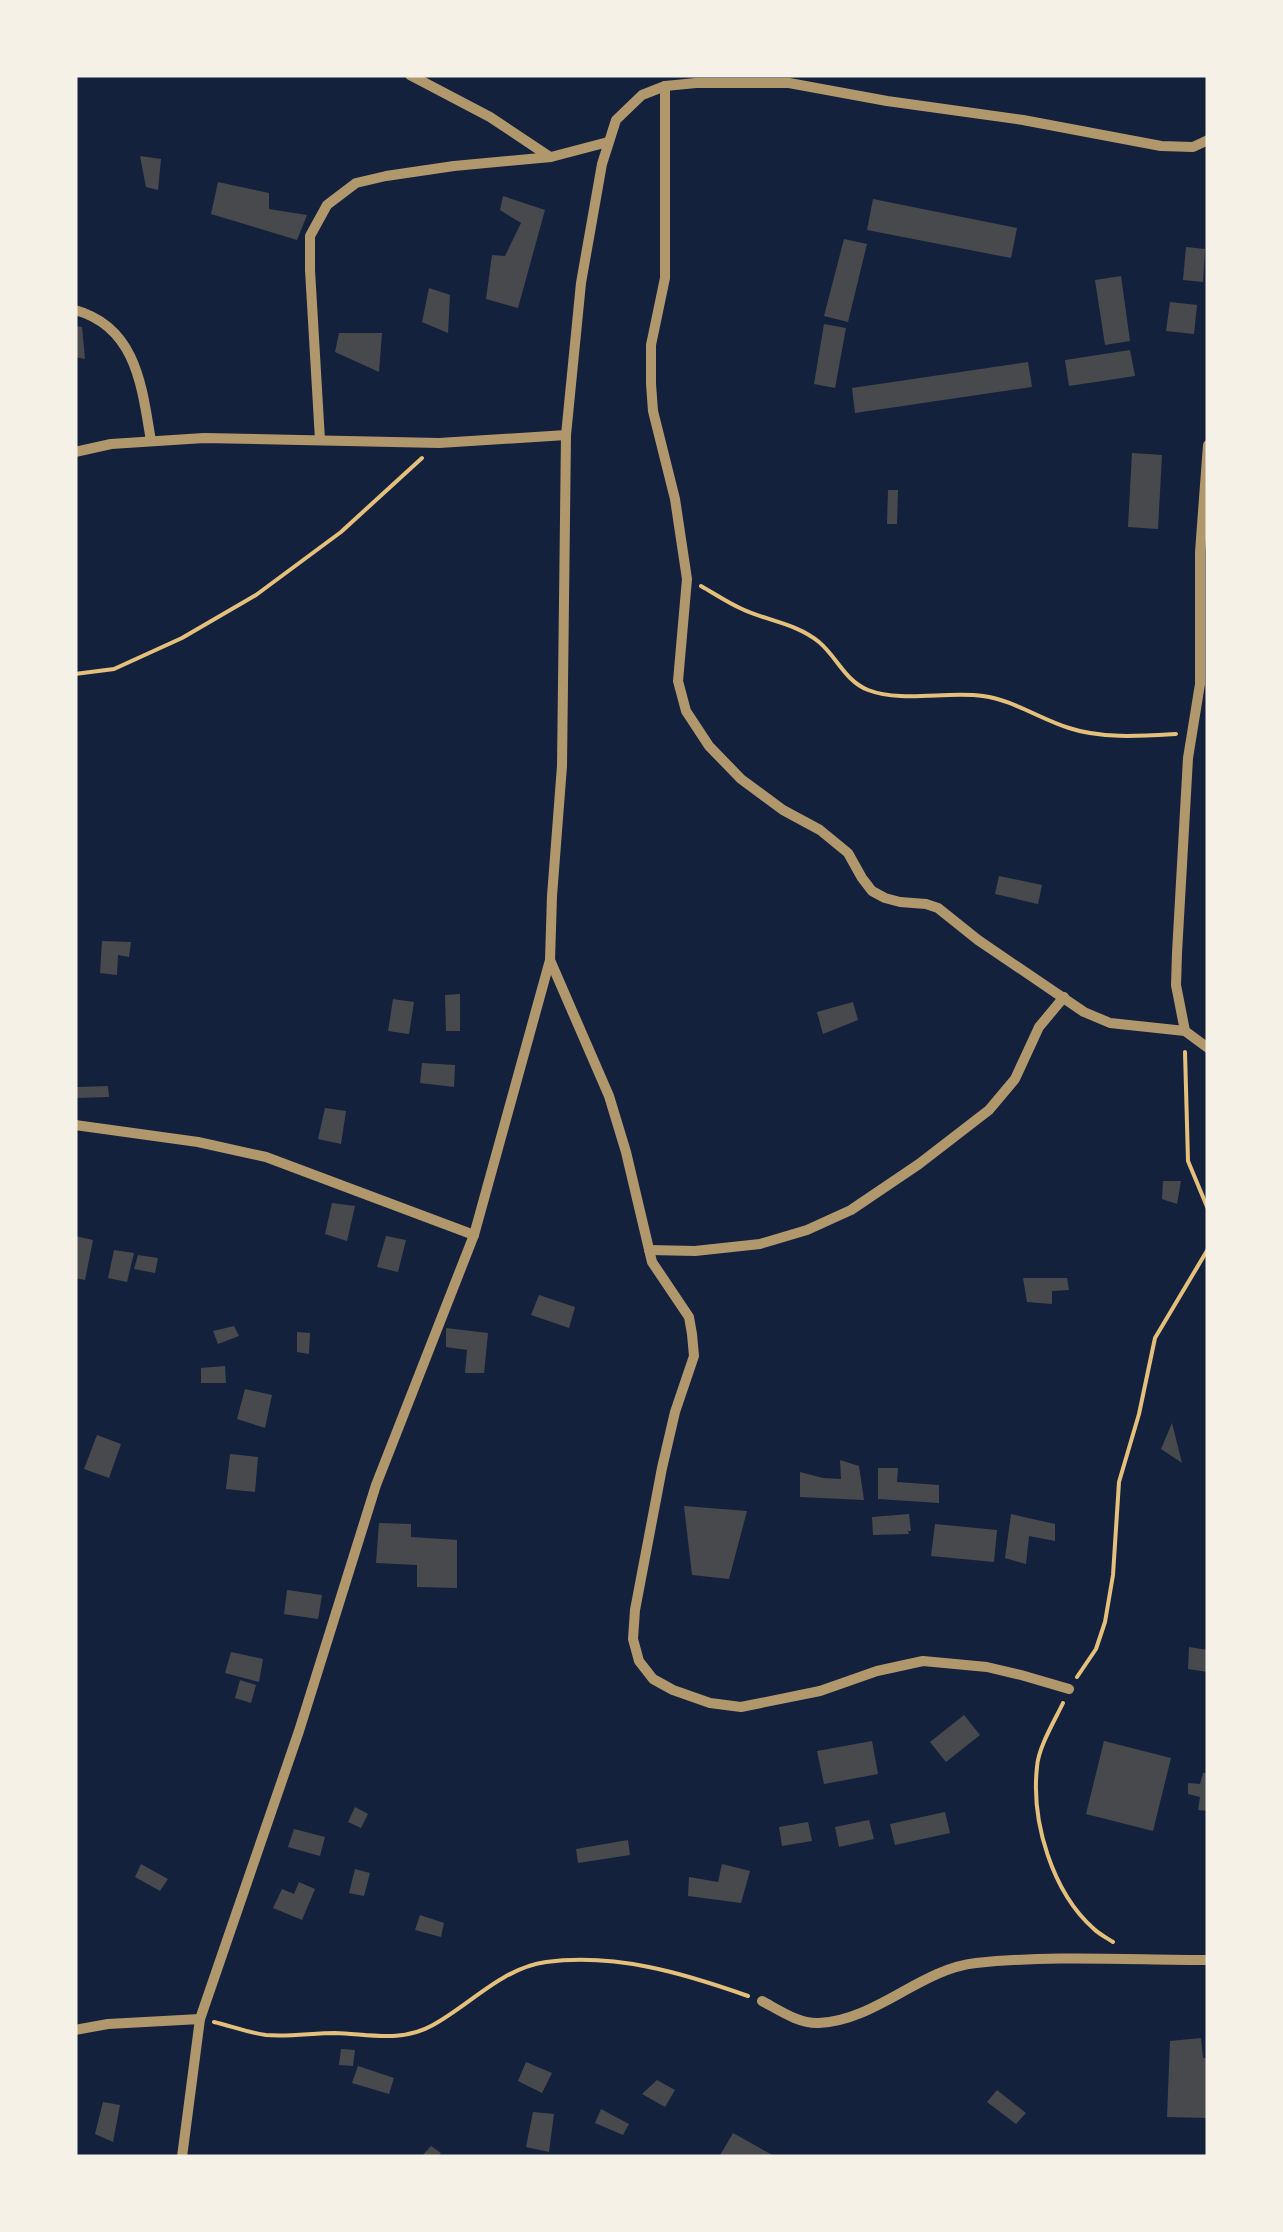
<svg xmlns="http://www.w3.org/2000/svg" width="1283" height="2232" viewBox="0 0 1283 2232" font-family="'PT Serif',serif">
<rect width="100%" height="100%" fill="#14213d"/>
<g fill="#48494c">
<polygon points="140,156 161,159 158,190 146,187"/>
<polygon points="218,182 269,193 269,209 307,215 297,240 211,214"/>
<polygon points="503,196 545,210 518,308 486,299 492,255 505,256 521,223 500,210"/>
<polygon points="873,199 1017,228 1011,258 867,230"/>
<polygon points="844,239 867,244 848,322 824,316"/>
<polygon points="1186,247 1205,249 1203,282 1183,280"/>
<polygon points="1121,276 1130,341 1105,345 1095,280"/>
<polygon points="429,288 450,295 448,333 422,322"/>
<polygon points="1170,302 1197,305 1194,334 1166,331"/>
<polygon points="824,324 846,328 835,388 814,384"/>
<polygon points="75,326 82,327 85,359 75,357"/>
<polygon points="339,333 382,333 379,372 335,352"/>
<polygon points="1130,350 1135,376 1069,386 1065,360"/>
<polygon points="1028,362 1032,387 855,413 852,388"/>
<polygon points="1132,453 1162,455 1158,529 1128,527"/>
<polygon points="888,490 898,490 897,524 887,524"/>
<polygon points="999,876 1042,885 1038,904 995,894"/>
<polygon points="102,941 131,942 129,957 118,955 117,975 100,973"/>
<polygon points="460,994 460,1031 446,1031 445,995"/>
<polygon points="393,999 414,1002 409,1034 388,1031"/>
<polygon points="853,1002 858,1020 823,1034 817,1012"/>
<polygon points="422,1063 455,1065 454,1087 420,1083"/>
<polygon points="108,1086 109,1097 77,1098 77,1087"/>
<polygon points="325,1108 346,1111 341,1144 318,1139"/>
<polygon points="1163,1181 1181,1181 1177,1204 1162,1199"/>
<polygon points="332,1203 355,1206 347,1241 325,1234"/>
<polygon points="75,1236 93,1240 85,1280 75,1278"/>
<polygon points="386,1236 406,1240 398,1272 377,1267"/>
<polygon points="114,1250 134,1253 127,1282 108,1278"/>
<polygon points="138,1255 158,1258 155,1273 134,1269"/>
<polygon points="1023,1278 1067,1278 1069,1290 1052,1291 1052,1304 1027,1302"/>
<polygon points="539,1295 575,1307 569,1328 531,1315"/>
<polygon points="234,1326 239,1336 218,1344 213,1331"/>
<polygon points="446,1328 488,1333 484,1373 465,1373 467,1350 446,1347"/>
<polygon points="297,1332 310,1333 309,1354 297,1352"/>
<polygon points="225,1366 226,1383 201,1383 201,1368"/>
<polygon points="245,1389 272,1395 265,1428 237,1419"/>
<polygon points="1172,1423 1182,1463 1161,1449"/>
<polygon points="97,1435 121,1444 109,1478 84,1469"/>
<polygon points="230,1454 258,1457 255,1492 226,1489"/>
<polygon points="840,1460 859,1466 864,1500 800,1497 800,1472 823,1478 841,1479"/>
<polygon points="878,1468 898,1468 897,1482 939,1485 939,1503 878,1499"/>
<polygon points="684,1506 747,1511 729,1579 692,1575"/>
<polygon points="909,1514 911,1531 908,1531 909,1534 873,1535 872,1517"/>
<polygon points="1011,1514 1055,1524 1055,1541 1029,1536 1026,1564 1005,1558"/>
<polygon points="379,1523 411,1524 411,1537 457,1540 457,1588 417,1587 417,1565 376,1563"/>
<polygon points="935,1524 997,1530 994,1562 931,1556"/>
<polygon points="287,1590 322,1595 318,1619 284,1614"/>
<polygon points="1189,1647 1208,1650 1208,1672 1188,1669"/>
<polygon points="231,1652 263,1659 259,1682 225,1673"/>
<polygon points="240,1680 256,1685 251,1703 235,1698"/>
<polygon points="964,1715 980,1735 946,1762 930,1742"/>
<polygon points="872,1741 878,1774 824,1784 817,1751"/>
<polygon points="1104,1741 1171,1758 1153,1831 1086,1814"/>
<polygon points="1203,1773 1208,1773 1208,1811 1198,1810 1200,1797 1188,1794 1188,1783 1200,1784"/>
<polygon points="355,1807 368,1814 361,1828 348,1822"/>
<polygon points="945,1812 950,1833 895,1845 890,1824"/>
<polygon points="869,1820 874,1839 839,1847 835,1827"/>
<polygon points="808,1822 812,1841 782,1846 779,1827"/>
<polygon points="294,1829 325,1837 320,1856 288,1847"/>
<polygon points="628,1840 630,1855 578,1863 576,1849"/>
<polygon points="141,1864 168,1879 160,1891 135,1877"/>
<polygon points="722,1864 750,1871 741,1903 688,1896 689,1877 718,1882"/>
<polygon points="355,1869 370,1873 364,1896 349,1893"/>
<polygon points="299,1882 315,1889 302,1920 273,1908 282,1889 294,1894"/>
<polygon points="420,1915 444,1923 441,1937 415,1930"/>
<polygon points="1201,2038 1203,2058 1208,2058 1208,2118 1167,2117 1170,2041"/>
<polygon points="341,2049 355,2050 353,2066 339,2065"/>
<polygon points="526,2062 552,2073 542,2093 518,2081"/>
<polygon points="358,2066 394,2078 389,2094 352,2083"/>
<polygon points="657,2080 675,2090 665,2107 642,2094"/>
<polygon points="997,2090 1026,2113 1016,2124 987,2102"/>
<polygon points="103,2102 120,2105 113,2142 95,2134"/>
<polygon points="601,2109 629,2124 623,2135 595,2123"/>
<polygon points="533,2112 554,2114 549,2152 526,2147"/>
<polygon points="733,2133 776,2157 719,2157"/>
<polygon points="431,2146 441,2153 437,2157 421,2157"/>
</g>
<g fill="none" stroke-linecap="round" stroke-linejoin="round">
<g stroke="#e5c07b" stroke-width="4">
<path d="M 701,586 C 715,594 728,603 742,609 C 767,621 796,623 819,642 C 837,657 845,681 868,690 C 902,703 947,691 983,696 C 1013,700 1040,719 1069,728 C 1102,739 1142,736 1176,734"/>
<polyline points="75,674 114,669 182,638 256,595 341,532 422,458"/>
<polyline points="1185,1052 1188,1161 1208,1209"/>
<polyline points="1077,1677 1096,1649 1105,1622 1113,1575 1119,1482 1139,1414 1155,1338 1208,1249"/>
<path d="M 1063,1703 C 1055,1720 1038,1748 1037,1767 C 1031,1821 1052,1892 1094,1929 C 1099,1934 1107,1938 1113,1942"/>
<path d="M 214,2022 C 231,2026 249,2033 266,2035 C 289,2037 313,2033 335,2033 C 369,2034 401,2043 433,2025 C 470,2005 502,1968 546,1962 C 616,1953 683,1973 748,1996"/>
</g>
<g stroke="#b1986c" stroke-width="10">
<polyline points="410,75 490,117 550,157"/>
<polyline points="665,86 665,278 651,345 651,384 653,411 675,499 687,579 678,681 686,711 709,746 741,779 783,810 820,830 848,853 862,878 872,891 885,898 900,902 926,904 938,908 978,940 1084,1012 1110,1023 1185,1031"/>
<path d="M 75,310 C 137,327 142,388 151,441"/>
<polyline points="320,440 310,270 310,236 327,205 356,183 386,176 454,166 551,157 608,142"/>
<polyline points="1208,445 1200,552 1200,684 1188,758 1177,953 1176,985 1185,1031 1208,1048"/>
<polyline points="75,452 111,444 204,438 439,443 566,435"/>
<polyline points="550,960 609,1096 626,1152 652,1262 689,1317 692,1334 694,1356 675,1412 662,1468 635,1610 633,1639 639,1661 653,1679 673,1690 710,1703 741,1707 820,1691 877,1671 923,1661 987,1667 1021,1675 1069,1689"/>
<polyline points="75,1125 198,1142 266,1157 474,1235"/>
<polyline points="649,1250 695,1251 760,1244 807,1230 851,1210 919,1164 989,1110 1015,1079 1039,1027 1064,997"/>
<path d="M 762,2001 C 779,2010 799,2024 819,2023 C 877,2020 920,1969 976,1963 C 1053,1955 1131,1960 1208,1960"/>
<polyline points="75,2030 108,2024 200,2019"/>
<polyline points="182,2157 200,2019 299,1731 376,1485 474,1235 550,960 552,896 562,766 566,435 581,283 602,164 616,120 642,95 665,86 696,83 789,83 887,101 1023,120 1161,146 1193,147 1208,140"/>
</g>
</g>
<rect width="1283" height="2232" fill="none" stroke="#f6f1e7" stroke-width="155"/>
</svg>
